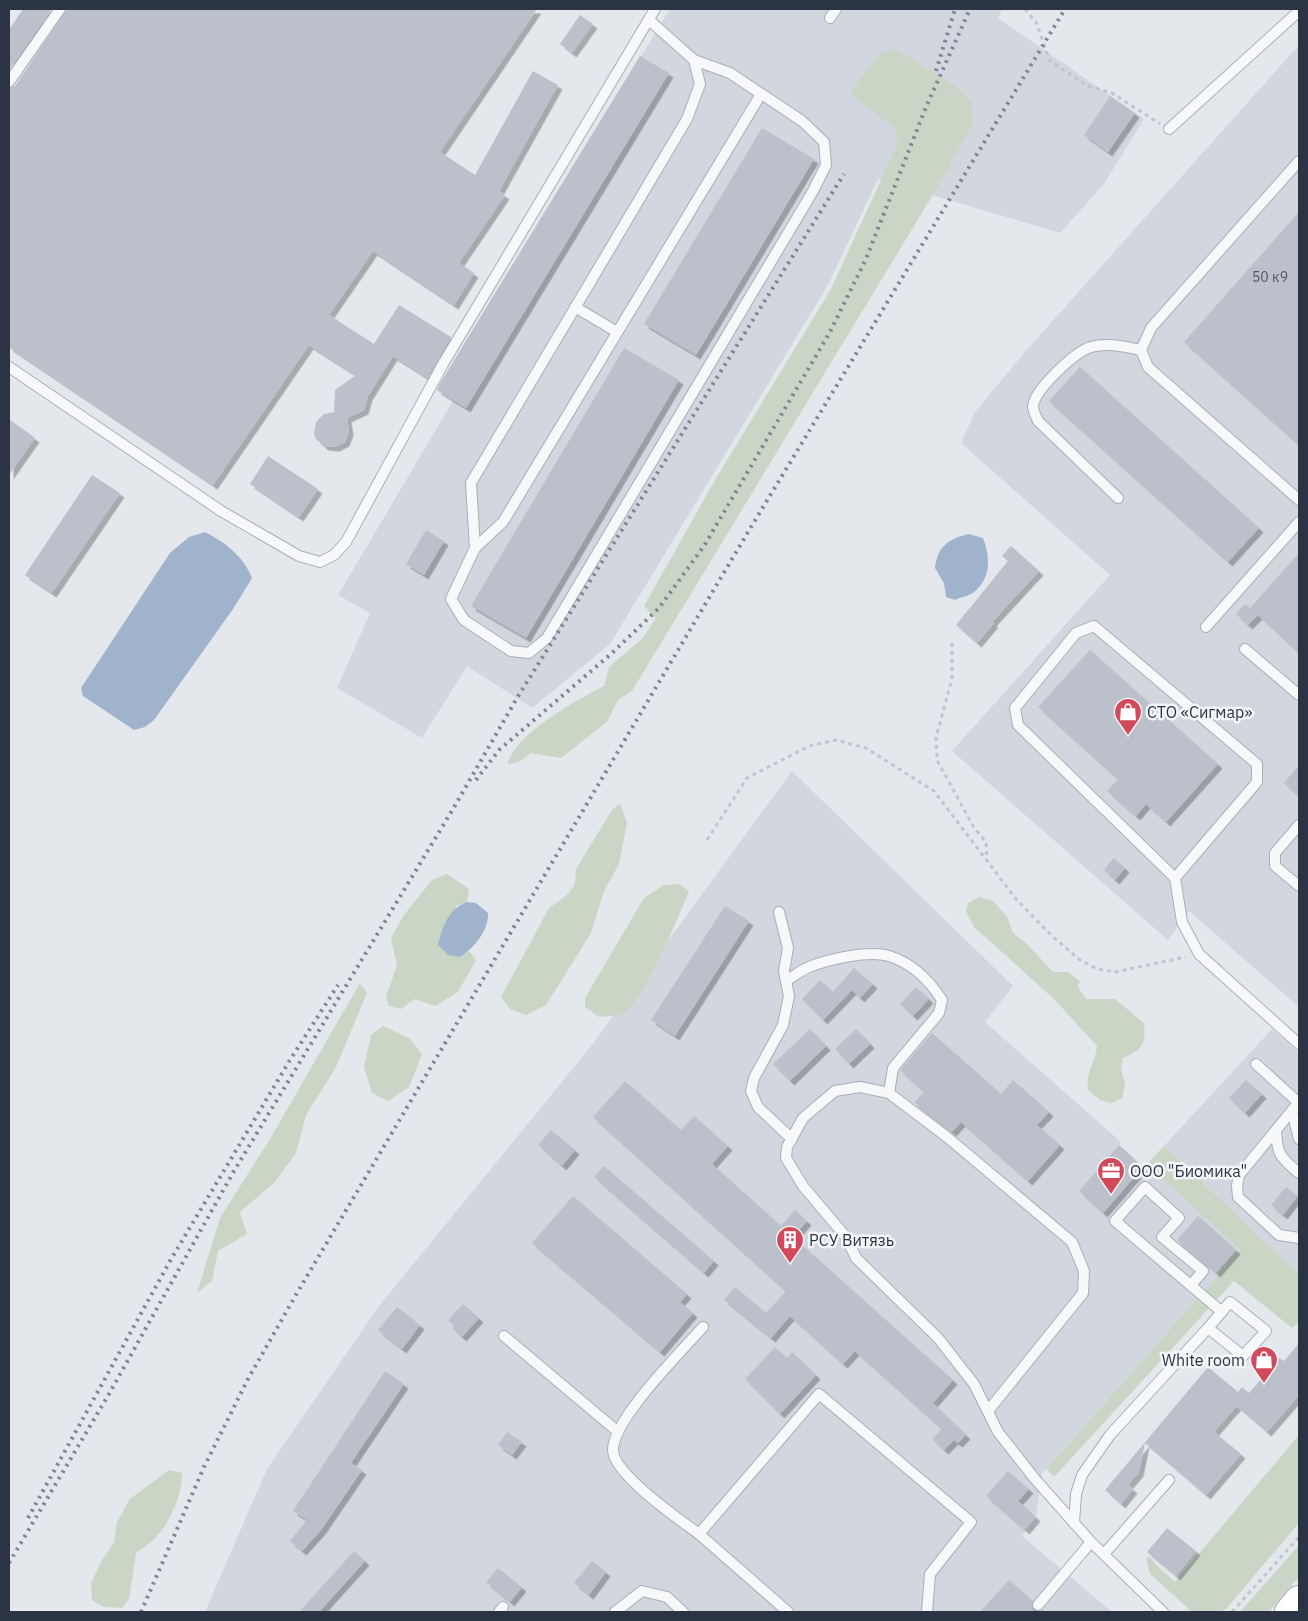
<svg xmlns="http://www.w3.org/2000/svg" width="1308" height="1621" viewBox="0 0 1308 1621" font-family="'IBM Plex Sans',sans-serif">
<defs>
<filter id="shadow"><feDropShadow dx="4.5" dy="4.5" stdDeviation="0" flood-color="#0004"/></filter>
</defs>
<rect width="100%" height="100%" fill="#e4e7ec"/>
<g fill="#d2d6de">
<polygon points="670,9 1002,9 998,18 1144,119 1104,184 1060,233 878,179 828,285 610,644 532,708 467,666 422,738 337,688 370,613 338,595 453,401 437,390"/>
<polygon points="1299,45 1299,1007 1189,911 1168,940 952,751 1110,575 961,443 975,412 1024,353"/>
<polygon points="792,771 1013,986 985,1022 1121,1142 1119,1146 1143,1167 1147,1164 1240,1250 1042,1473 1036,1517 1022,1536 1112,1612 205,1612 267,1469 379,1306 592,1045"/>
<polygon points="1272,1029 1299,1053 1299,1274 1164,1146"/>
</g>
<g fill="#c9d6c5">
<path d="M 896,49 L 955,86 L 971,101 L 973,123 L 937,188 L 632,691 L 618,700 L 607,722 L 561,758 L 531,753 L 519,762 L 508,764 C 514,734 579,699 604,686 L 609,667 L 643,638 L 656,618 L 644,606 L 715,480 L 831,289 L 897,145 L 895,128 L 851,95 L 859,80 L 880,54 Z"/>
<polygon points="620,803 627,823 619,864 604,891 591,933 546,1005 526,1015 510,1009 501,997 549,908 568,894 575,884 576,869 612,810"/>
<polygon points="447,874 469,889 467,902 456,906 460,957 469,951 476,960 458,992 435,1006 415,999 401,1009 389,1006 386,997 397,965 391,938 404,915 432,880"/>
<path d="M 679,884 L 689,891 C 679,915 644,1003 622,1014 C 616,1016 606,1016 599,1017 L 585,1007 L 585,998 L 644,898 L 664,885 Z"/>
<path d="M 979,897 L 993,901 L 1007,917 L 1013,933 L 1027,944 L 1053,972 L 1068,972 L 1080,981 L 1078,987 L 1086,999 L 1115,999 L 1144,1023 C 1146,1045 1143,1049 1123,1058 L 1121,1068 L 1125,1085 L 1122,1098 L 1111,1103 L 1100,1100 L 1088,1090 C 1086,1069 1095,1065 1097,1046 L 1054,999 L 974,927 L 966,912 L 968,903 Z"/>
<polygon points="360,983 367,993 336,1067 306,1115 296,1153 275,1182 240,1212 247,1234 218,1251 212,1281 197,1293 220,1218 270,1139"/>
<polygon points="383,1026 409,1038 422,1054 409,1087 388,1101 372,1093 364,1067 371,1035"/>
<polygon points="1164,1146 1299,1274 1299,1322 1292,1328 1234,1281 1054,1477 1046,1469 1240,1250 1147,1164"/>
<polygon points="1299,1435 1299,1523 1226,1609 1219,1612 1192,1612 1150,1574 1146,1558 1150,1557 1157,1566 1175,1582"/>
<path d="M 169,1470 L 182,1473 C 183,1492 170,1524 155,1538 C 150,1544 142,1548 136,1553 L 129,1599 L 122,1608 L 104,1607 L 92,1600 L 91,1583 L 102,1560 L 114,1543 L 117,1522 L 130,1499 Z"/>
<polygon points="1299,1545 1299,1577 1269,1612 1240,1612"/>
</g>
<g fill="#9fb4cc">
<path d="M 205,532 C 226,543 243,556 252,578 L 233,609 L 154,720 L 145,727 L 134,730 L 83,696 L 81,688 L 170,553 L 189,537 Z"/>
<path d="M 969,534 L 983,538 C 990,556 992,578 974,592 C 969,596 961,597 955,600 L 946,597 L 944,583 L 935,568 C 938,546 948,539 969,534 Z"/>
<path d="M 467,902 L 476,903 L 488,913 C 489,930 474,948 460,957 L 448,955 L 438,945 C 442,927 449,908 467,902 Z"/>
</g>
<g fill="#bbc0ca" filter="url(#shadow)">
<polygon points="23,9 52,9 9,70 9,30"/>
<polygon points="67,9 537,9 440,152 475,175 533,71 558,85 499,191 505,195 459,263 474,273 454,305 373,251 329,315 374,344 399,305 451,337 428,378 393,356 368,396 364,410 347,418 349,431 345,442 335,447 324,446 316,439 314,434 316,422 324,414 334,412 335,390 356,375 309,345 213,485 9,347 9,89 15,86"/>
<polygon points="580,15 593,24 572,53 560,44"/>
<polygon points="640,56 669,73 466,408 437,390 439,385"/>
<polygon points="1110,96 1135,113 1108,152 1084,135"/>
<polygon points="762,128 814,159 696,355 644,324"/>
<polygon points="1299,212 1299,445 1184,342"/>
<polygon points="624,348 679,380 526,638 471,606"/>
<polygon points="1080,367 1259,528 1228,562 1049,401"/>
<polygon points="9,419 35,438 9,475"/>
<polygon points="268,456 318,489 299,517 250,484"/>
<polygon points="92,475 120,493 52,593 25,575"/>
<polygon points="426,530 444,541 424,575 406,564"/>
<polygon points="1011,546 1039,571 992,622 994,623 977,643 956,625 1008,561 1002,556"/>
<polygon points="1299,553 1299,653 1258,615 1248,625 1236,614 1245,604 1250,608"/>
<polygon points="1090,650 1218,764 1166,822 1146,804 1136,816 1107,791 1118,779 1038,707"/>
<polygon points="1299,765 1299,796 1284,783"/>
<polygon points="1114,858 1125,868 1115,880 1104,870"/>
<polygon points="725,906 749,921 675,1036 651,1020"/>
<polygon points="854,968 873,984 860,998 852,990 823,1020 802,999 820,980 833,992"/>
<polygon points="916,987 929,999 913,1016 900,1004"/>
<polygon points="810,1029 826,1046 790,1081 773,1064"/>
<polygon points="856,1029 870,1044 849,1064 835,1049"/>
<polygon points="932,1033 1001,1094 1013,1080 1049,1112 1037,1125 1060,1145 1028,1181 961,1122 952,1132 914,1102 924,1092 900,1070"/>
<polygon points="1246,1080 1262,1094 1245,1113 1229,1098"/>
<polygon points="625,1081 681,1130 694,1116 728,1146 712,1164 781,1226 795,1210 807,1221 793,1237 953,1380 933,1403 966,1435 958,1443 954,1440 944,1450 932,1439 942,1429 855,1351 843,1364 790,1316 771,1338 724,1300 735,1287 766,1313 786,1291 593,1117"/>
<polygon points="551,1130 575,1150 562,1166 538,1145"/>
<polygon points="1119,1145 1143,1167 1103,1213 1079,1191"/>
<polygon points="604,1166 714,1261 704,1273 594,1177"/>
<polygon points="1286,1187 1298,1196 1283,1215 1271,1205"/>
<polygon points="573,1196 687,1294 680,1302 693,1313 660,1352 532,1243"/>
<polygon points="1198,1216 1236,1250 1216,1273 1177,1240"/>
<polygon points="463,1304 479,1318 462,1337 452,1328 454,1326 448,1320"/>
<polygon points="397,1307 420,1325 402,1349 378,1330"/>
<polygon points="1299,1343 1299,1395 1267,1432 1237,1406 1233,1410 1214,1432 1241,1454 1206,1495 1145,1443 1139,1472 1128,1485 1133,1489 1121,1504 1105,1490 1208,1367 1238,1392 1242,1387 1249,1393 1279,1358 1284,1361"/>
<polygon points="775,1347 787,1358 792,1352 816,1375 780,1414 745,1379"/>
<polygon points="385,1371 404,1384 351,1463 362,1470 321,1530 302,1551 290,1541 307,1520 293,1511"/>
<polygon points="507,1432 522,1442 512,1455 498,1445"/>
<polygon points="1008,1471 1029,1489 1018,1501 1036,1517 1025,1530 986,1496"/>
<polygon points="1167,1528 1196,1551 1176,1576 1147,1552"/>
<polygon points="354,1551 365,1561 319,1612 299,1612"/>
<polygon points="592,1561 606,1572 589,1595 574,1583"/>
<polygon points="498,1568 522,1587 510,1602 486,1582"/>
<polygon points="1009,1580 1033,1601 1033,1610 1037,1612 1043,1610 1046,1612 980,1612"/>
</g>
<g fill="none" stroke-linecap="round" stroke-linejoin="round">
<defs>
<g id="lane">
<polyline points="830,18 836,9"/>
<polyline points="649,20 694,60 700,84 687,119 471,483 475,548 451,599 464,620 511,651 529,653 547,638 813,191 826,165 824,142 802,121 730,73 694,60"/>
<polyline points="9,82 60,9"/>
<polyline points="1169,129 1299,11"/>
<polyline points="1299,161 1151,328 1141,350 1148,367 1299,500"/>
<polyline points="575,307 617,332"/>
<polyline points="9,367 221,511 299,556 320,562 334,555 346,542 443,364 655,9"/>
<path d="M 1118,498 L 1038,421 C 1036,416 1033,411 1033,406 C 1035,389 1075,352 1091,347 C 1106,342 1126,347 1141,350"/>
<polyline points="475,548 503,522 761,94"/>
<polyline points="1206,627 1299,522"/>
<polyline points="1245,649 1299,695"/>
<polyline points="1299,825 1275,853 1275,866 1299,886"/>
<polyline points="1175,878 1257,782 1257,764 1094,626 1076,633 1015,708 1018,725 1175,878 1182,922 1199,954 1299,1044"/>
<polyline points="779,912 788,948 784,971 789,996 783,1025 754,1078 751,1091 758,1107 792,1139"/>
<path d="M 786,981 C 793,977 801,970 809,967 C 829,959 869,950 889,956 C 912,963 929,980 942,1000 L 939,1013 L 893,1068 L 889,1093"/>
<polyline points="1256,1064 1299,1103"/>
<polyline points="1299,1102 1239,1175 1237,1186 1238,1197 1279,1235 1299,1238"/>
<polyline points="1292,1111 1299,1139"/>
<path d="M 1276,1131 C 1277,1155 1281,1158 1299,1173"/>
<polyline points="1191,1285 1203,1271 1162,1237 1179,1218 1145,1187 1115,1221 1222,1312"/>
<polyline points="504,1336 617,1431"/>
<polyline points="988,1411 1083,1293 1084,1271 1072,1242 947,1137 889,1093 860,1087 835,1091 803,1118 787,1147 786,1158 803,1186 846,1237 856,1258 938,1338 974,1384 998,1432 1035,1479 1091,1542 1163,1612"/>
<polyline points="1074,1523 1076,1494 1082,1475 1110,1435 1208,1328 1243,1356 1266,1331 1230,1302 1208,1328"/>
<path d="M 699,1534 C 680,1520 613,1474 613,1450 C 613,1419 681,1352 703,1327"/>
<polyline points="1104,1554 1169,1480"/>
<polyline points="1038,1605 1091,1542"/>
<polyline points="499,1612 503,1607"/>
<polyline points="615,1612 642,1591 667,1597 683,1612"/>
<polyline points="788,1612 699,1534 819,1394 971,1522 930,1574 927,1612"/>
</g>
<polyline id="primary" points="1289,1612 1299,1600"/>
</defs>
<use href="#lane" stroke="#a9aeb7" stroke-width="12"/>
<use href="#primary" stroke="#a3abb8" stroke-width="30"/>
<g stroke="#c2c5cb" stroke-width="3" stroke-dasharray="4 4" stroke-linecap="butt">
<polyline points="1025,9 1036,22 1050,61 1088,86 1112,93 1160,124"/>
<polyline points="952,643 952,679 936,737 937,760 973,826 986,842 987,861"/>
<polyline points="707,840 747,778 809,746 836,740 866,748 934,791 1016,899 1051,935 1080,960 1097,969 1115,972 1186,957"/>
<polyline points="1232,1612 1299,1537"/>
</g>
<use href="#lane" stroke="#f7f8fa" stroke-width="10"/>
<use href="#primary" stroke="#fff" stroke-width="28"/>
<g stroke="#7d8696" stroke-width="4" stroke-dasharray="2.5 5" stroke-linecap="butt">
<polyline points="936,71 955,9"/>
<polyline points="476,780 499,750 611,654 659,608 704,546 830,332 866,259 926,107 970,9"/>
<polyline points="28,1518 170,1261 290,1060 338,985"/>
<polyline points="9,1563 109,1394 234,1171 453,809 517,698 844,174"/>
<polyline points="141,1612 204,1467 248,1379 297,1293 751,527 1065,9"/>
</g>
</g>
<defs>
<symbol id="shop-pin" viewBox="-11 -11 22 30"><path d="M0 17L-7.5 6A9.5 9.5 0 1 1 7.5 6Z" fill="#d1495b" stroke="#f4f6f9"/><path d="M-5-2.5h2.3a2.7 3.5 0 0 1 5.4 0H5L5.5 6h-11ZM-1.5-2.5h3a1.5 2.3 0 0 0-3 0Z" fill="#fff"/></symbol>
<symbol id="office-pin" viewBox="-11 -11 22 30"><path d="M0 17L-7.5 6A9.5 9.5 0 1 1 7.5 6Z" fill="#d1495b" stroke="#f4f6f9"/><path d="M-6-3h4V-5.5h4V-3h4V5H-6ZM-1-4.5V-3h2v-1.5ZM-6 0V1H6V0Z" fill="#fff"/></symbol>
<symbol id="building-pin" viewBox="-11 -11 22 30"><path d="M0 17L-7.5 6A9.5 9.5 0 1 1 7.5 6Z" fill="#d1495b" stroke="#f4f6f9"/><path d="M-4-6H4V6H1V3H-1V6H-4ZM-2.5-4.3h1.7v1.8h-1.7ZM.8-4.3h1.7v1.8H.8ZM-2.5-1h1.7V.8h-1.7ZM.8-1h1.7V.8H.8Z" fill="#fff"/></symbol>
</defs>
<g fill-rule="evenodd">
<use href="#shop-pin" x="1112" y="696" width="32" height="43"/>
<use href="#office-pin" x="1095" y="1155" width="32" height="43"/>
<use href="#building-pin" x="774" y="1224" width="32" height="43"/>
<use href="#shop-pin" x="1248" y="1344" width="32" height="43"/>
</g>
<g text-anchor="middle" stroke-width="5" stroke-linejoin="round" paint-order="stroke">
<g font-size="14" fill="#4f5766">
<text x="1270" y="282">50 к9</text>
</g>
<g font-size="16" fill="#2b3445" stroke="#f4f6f9" text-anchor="start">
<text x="1147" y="718">СТО «Сигмар»</text>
<text x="1130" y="1177">ООО "Биомика"</text>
<text x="809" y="1246">РСУ Витязь</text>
<text x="1245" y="1366" text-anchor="end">White room</text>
</g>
</g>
<rect width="1308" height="1621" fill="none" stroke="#2b3445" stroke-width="20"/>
</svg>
